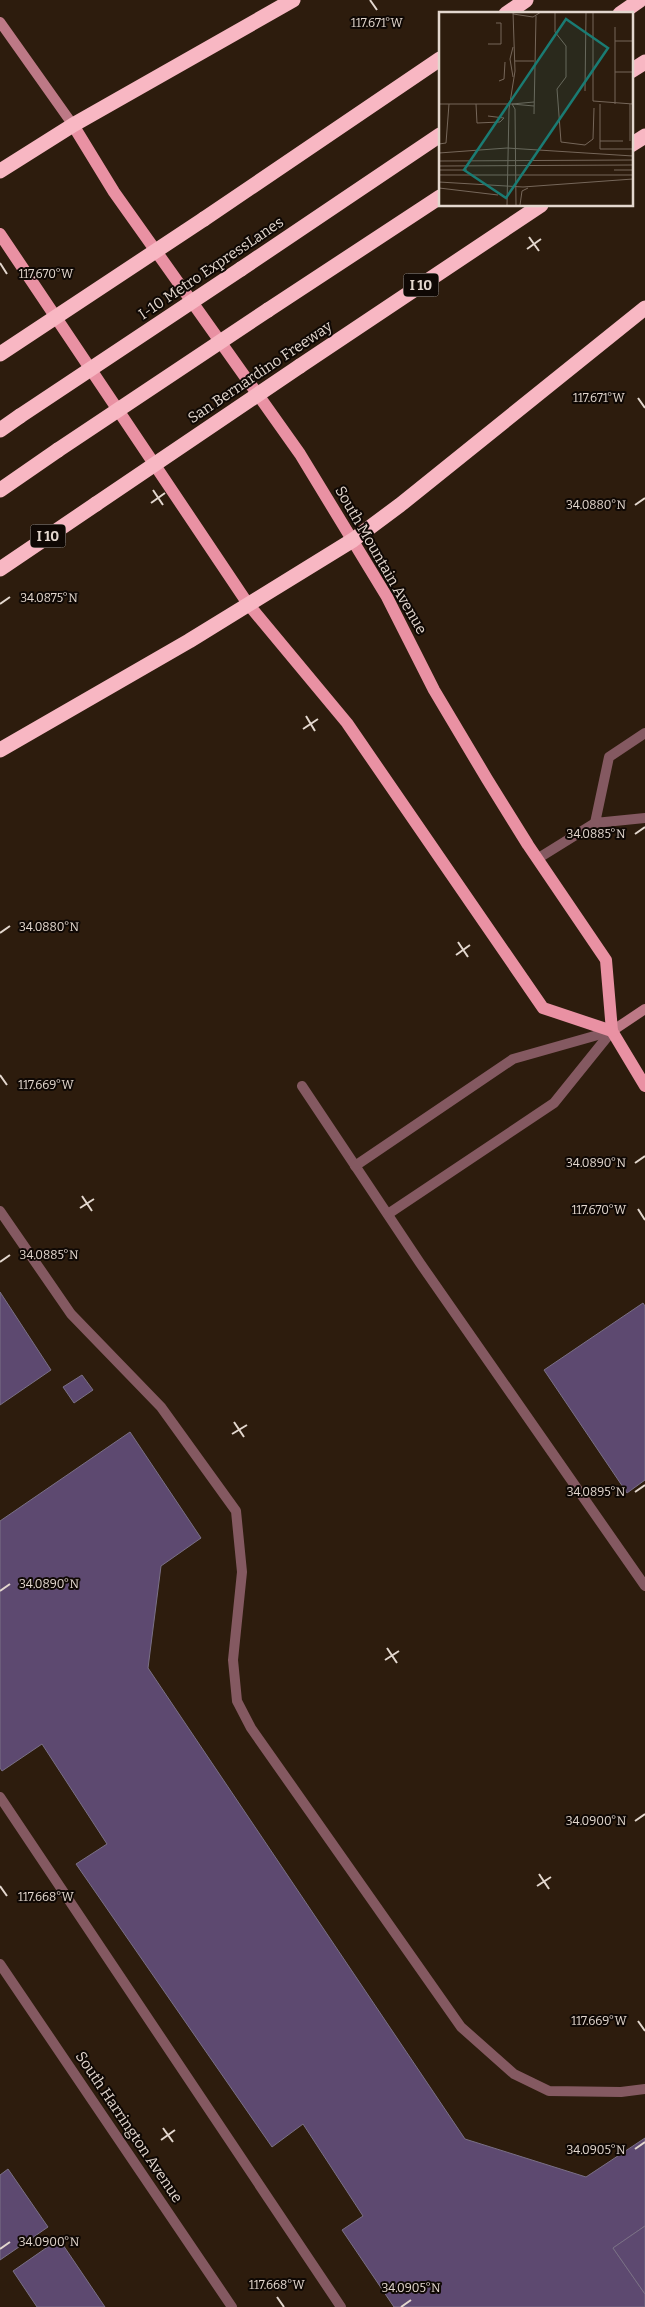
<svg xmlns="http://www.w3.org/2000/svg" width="645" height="2307" viewBox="0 0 645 2307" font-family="Bitter,serif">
<rect width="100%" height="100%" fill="#2d1c0d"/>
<g fill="#5d4970" stroke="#7a7086">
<polygon points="0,1292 51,1370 0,1405"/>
<polygon points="643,1303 645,1306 645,1480 627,1493 544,1370"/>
<polygon points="82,1375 93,1390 74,1403 63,1387"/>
<polygon points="130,1432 201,1538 161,1566 148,1668 465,2139 586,2177 645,2138 645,2226 613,2248 645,2294 645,2307 394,2307 342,2230 363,2216 303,2124 272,2147 76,1864 107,1844 42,1744 2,1771 0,1768 0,1521"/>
<polygon points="8,2169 48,2227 0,2260 0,2175"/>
<polygon points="645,2226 645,2294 613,2248"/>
<polygon points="59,2239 105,2307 37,2307 13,2271"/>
</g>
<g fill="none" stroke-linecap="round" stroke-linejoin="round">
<g stroke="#845961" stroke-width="10">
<polyline points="645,733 609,757 595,823 645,818"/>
<polyline points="537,859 595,823"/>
<polyline points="302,1086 420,1263 645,1586"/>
<polyline points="355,1166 513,1059 612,1031"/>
<polyline points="0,1211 71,1314 161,1407 236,1511 242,1572 233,1660 237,1701 251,1728 461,2027 514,2074 549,2091 621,2092 645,2089"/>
<polyline points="388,1214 554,1103 612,1031"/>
<polyline points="0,1797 341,2307"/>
</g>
<polyline stroke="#845961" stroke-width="10" points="0,1964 232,2307"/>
<g stroke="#bd7986" stroke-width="10">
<polyline points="0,22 73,125"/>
<polyline points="612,1031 645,1009"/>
</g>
<g stroke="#e991a3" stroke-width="12">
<polyline points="73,125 114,192 300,454 387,597 434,690 487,779 528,845 606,960 612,1031 645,1086"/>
<polyline points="0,234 248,604 347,723 543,1008 612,1031"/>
</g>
<g stroke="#f8b7c3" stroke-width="15">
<polyline points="506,14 526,0"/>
<polyline points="620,14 640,0"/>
<polyline points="631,71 645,62"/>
<polyline points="631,145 645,136"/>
<polyline points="0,171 73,125 293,0"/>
<polyline points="204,219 440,59"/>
<polyline points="241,269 440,135"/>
<polyline points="268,310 440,197"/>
<polyline points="300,366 541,205"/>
<polyline points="0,430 20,416"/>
<polyline points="0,490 58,450"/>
<polyline points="0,569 96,504"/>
<polyline points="0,750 189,641 353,540 400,505 645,308"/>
</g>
<g stroke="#f8b7c3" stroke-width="15">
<polyline points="0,354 204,219"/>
<polyline points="20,416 241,269"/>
<polyline points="58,450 268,310"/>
<polyline points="96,504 300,366"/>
</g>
</g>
<path fill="none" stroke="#e3d7ce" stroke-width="2" d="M 370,0 L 377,10M 529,237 L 539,251M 527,249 L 541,239M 0,263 L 7,274M 638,398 L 645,408M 153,490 L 163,505M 151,503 L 165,493M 635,505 L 645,498M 0,604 L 10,597M 306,716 L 315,731M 303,729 L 318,719M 635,834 L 645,827M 0,933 L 10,926M 458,942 L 468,957M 456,955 L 470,945M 0,1075 L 7,1085M 635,1163 L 645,1156M 82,1196 L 92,1211M 80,1208 L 94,1199M 638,1209 L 645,1220M 0,1262 L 10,1255M 234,1422 L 244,1437M 232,1434 L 247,1425M 635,1492 L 645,1485M 0,1591 L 10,1584M 387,1648 L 397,1663M 385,1660 L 399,1651M 635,1821 L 645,1814M 539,1874 L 549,1889M 0,1886 L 7,1896M 537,1886 L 551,1877M 638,2021 L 645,2031M 163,2128 L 173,2142M 161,2140 L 175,2130M 635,2149 L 645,2142M 0,2249 L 10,2242M 277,2297 L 284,2307M 401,2307 L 411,2300"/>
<g text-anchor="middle" stroke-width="4" stroke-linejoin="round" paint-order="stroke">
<g fill="#0f0804" stroke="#a39991" stroke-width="1">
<rect x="403.5" y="273.5" width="35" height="23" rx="4"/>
<rect x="30.5" y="524.5" width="35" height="23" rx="4"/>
</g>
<g font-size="14" font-weight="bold" fill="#e3d7ce">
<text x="421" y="290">I 10</text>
<text x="48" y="541">I 10</text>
</g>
<g font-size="15" fill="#e3d7ce" stroke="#0f0804">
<text transform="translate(211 268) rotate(-34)" y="5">I-10 Metro ExpressLanes</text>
<text transform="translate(260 372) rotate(-34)" y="5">San Bernardino Freeway</text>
<text transform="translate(381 560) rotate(60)" y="5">South Mountain Avenue</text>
<text transform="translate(129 2127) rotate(56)" y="5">South Harrington Avenue</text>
</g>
</g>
<g transform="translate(439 12)">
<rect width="194" height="194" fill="#2d1c0d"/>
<path fill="none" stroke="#76675a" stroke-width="1" d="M 116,0 L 116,20 L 127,34 L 127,65 L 118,77 L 122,130 L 146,133 L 154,127 L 155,96M 154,0 L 154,89 L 194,92M 74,2 L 94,5 L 102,0M 176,29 L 194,29M 49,32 L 62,32 L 62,11 L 57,11M 76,49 L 95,49M 176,60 L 194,60M 74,65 L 71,47 L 74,35M 60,69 L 65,67 L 66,50M 146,79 L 147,1M 0,92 L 73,92M 37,92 L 38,111 L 61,110 L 65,106 L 49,104M 73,92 L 95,94M 73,92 L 95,90M 73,92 L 76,97 L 77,193M 161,92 L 161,137 L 194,137M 176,92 L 176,15M 191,92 L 191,129M 95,102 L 97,4M 161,129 L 184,129M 0,132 L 7,131 L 10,92M 0,141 L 68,136 L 194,144M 0,149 L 194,148M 0,154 L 194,153M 0,158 L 28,158M 175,158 L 194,158M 0,163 L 193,163M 0,170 L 84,175 L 194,167M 0,176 L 59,183M 68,193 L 70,97 L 76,59 L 74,0M 81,193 L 83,179 L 89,176"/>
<path fill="#1a7b73" fill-opacity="0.15" stroke="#1a7b73" stroke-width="2.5" d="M 127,7 L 169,36 L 67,186 L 25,158 Z"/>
<rect width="194" height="194" fill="none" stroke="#e3d7ce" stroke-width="2.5"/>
</g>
<g font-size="12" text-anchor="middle" fill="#e3d7ce" stroke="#0f0804" stroke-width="4" stroke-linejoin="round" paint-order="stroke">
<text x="377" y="27">117.671°W</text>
<text x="46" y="278">117.670°W</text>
<text x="599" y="402">117.671°W</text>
<text x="596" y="509">34.0880°N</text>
<text x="49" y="602">34.0875°N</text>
<text x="596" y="838">34.0885°N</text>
<text x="49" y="931">34.0880°N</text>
<text x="46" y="1089">117.669°W</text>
<text x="596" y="1167">34.0890°N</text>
<text x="599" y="1214">117.670°W</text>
<text x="49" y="1259">34.0885°N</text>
<text x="596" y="1496">34.0895°N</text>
<text x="49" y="1588">34.0890°N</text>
<text x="596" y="1825">34.0900°N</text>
<text x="46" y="1901">117.668°W</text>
<text x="599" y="2025">117.669°W</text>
<text x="596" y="2154">34.0905°N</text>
<text x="49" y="2246">34.0900°N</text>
<text x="277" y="2289">117.668°W</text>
<text x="411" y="2292">34.0905°N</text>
</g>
</svg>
